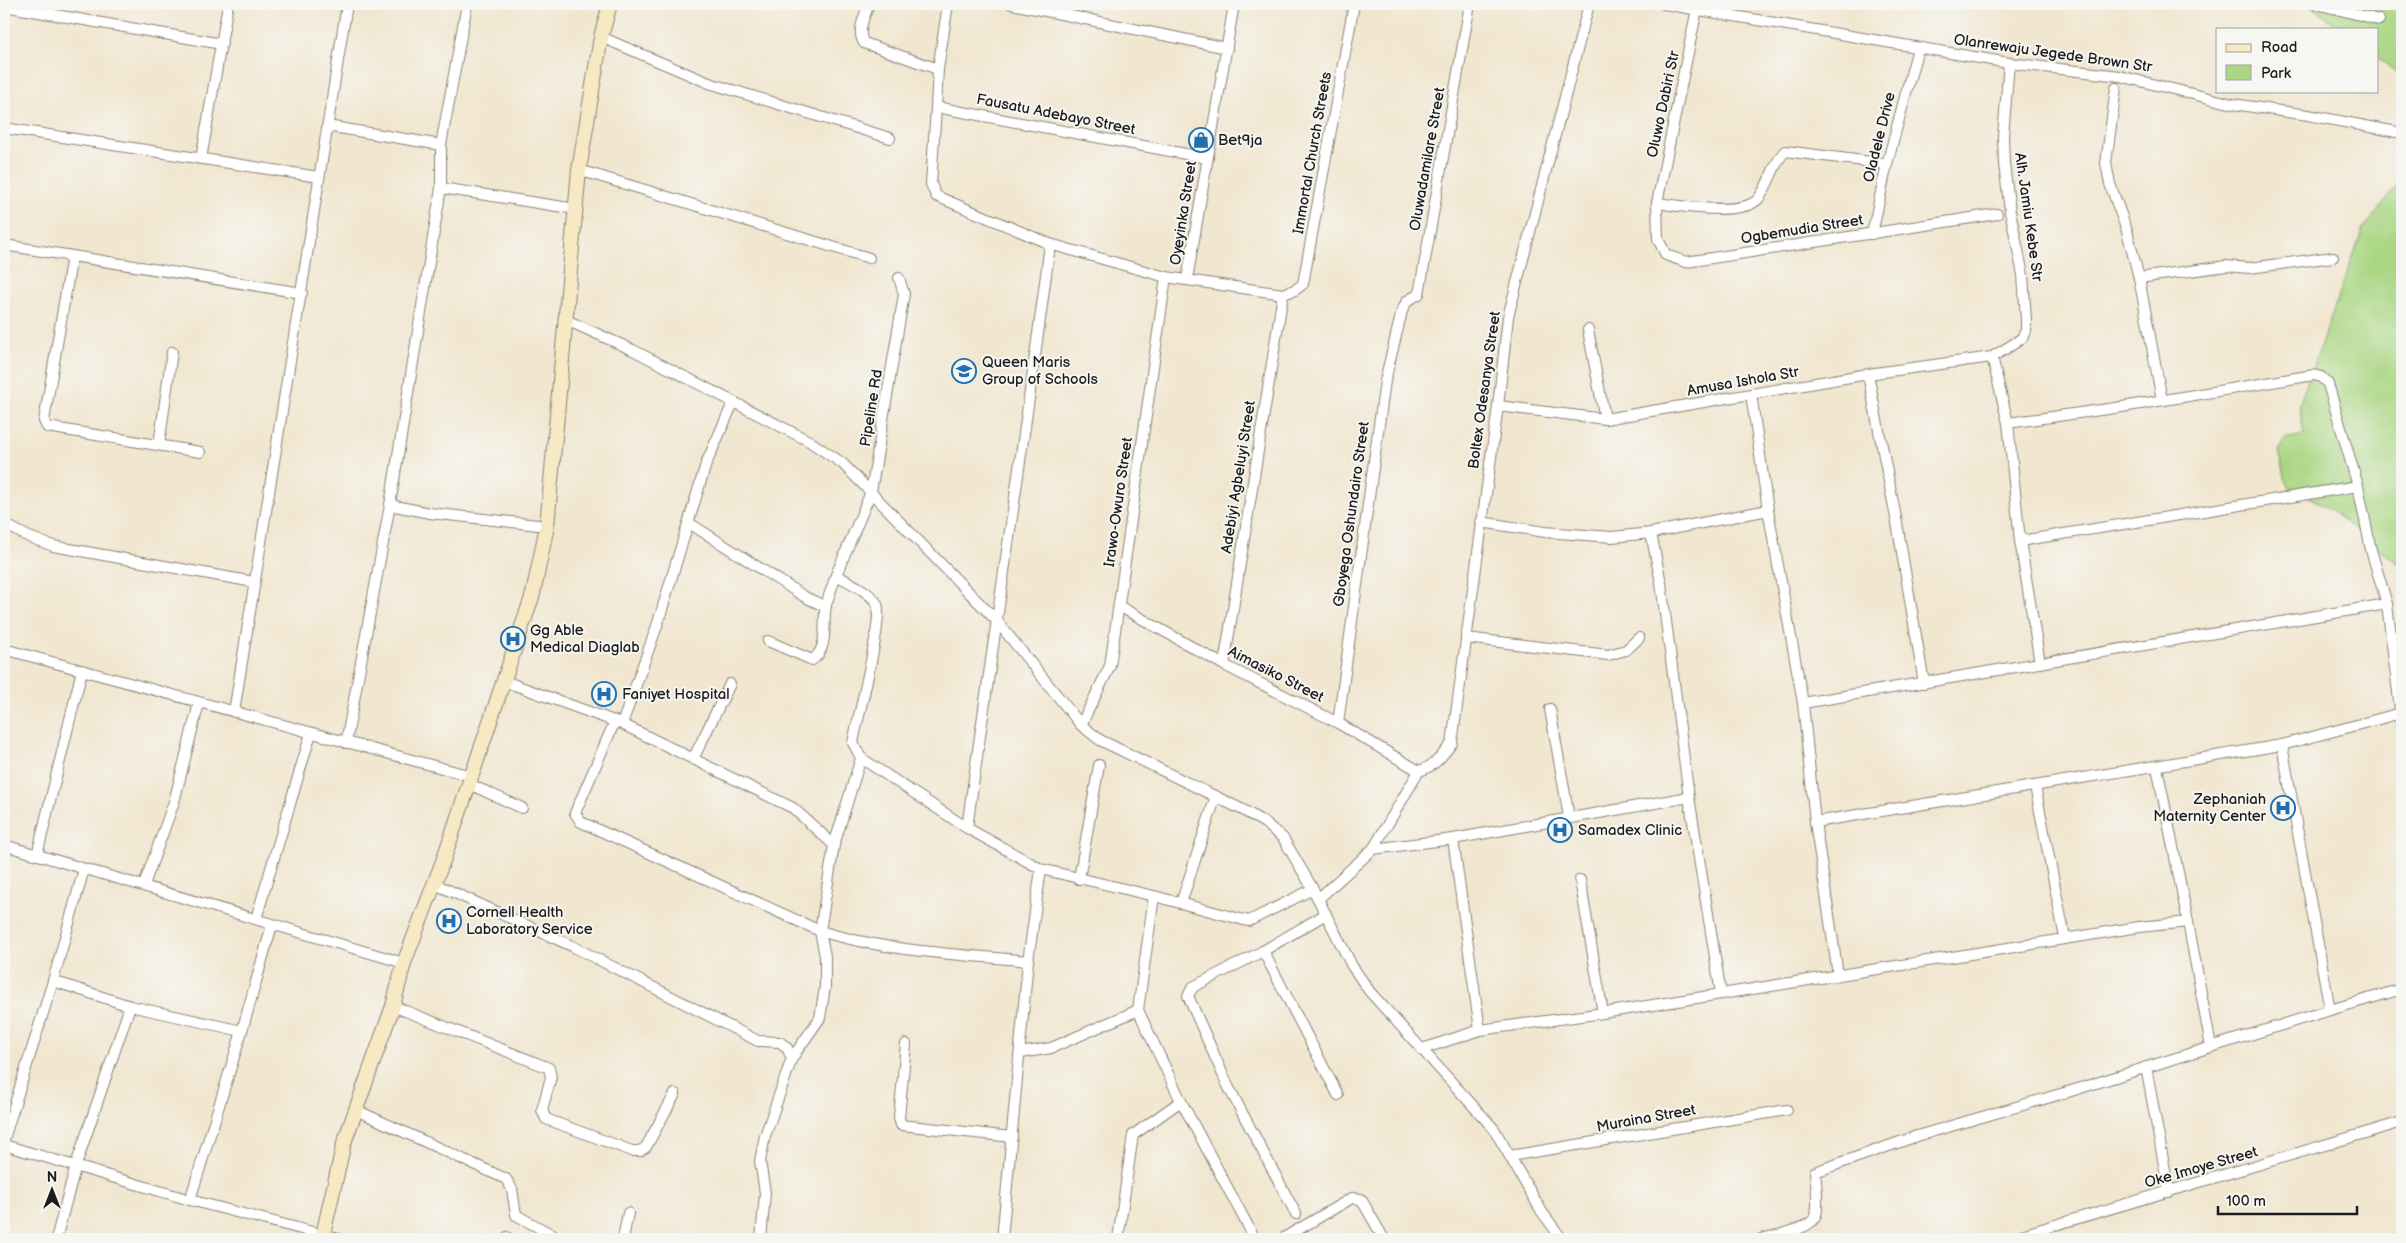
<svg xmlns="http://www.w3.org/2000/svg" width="2406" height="1243" viewBox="0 0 2406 1243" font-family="'Balsamiq Sans',sans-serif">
<rect width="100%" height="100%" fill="#f6f6f2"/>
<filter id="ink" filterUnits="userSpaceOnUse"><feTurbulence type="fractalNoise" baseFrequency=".02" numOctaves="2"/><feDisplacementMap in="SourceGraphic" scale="10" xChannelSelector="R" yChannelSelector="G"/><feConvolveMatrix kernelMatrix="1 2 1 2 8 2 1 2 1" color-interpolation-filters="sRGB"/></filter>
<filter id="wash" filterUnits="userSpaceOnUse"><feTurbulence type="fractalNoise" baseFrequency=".0096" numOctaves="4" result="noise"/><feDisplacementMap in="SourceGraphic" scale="20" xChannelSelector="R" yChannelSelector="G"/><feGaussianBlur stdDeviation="1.12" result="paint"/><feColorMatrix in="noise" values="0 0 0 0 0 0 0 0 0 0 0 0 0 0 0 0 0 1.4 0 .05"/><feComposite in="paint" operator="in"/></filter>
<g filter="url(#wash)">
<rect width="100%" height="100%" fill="#f1e6cf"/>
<g fill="#abd784" stroke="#647a50">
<polygon points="2309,4 2402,4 2402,77 2377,57 2377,29 2341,29"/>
<polygon points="2402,179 2402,567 2325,506 2287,485 2279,451 2284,439 2304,435 2299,405 2363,229"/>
</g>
</g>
<g filter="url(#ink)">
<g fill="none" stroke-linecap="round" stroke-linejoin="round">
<defs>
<g id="minor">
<path d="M 869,4 C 865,15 856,32 864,43 L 938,69"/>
<polyline points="948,4 938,69 936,107 1207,158"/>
<polyline points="1012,4 1227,48"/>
<polyline points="1664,4 2009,63 2120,76 2233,104 2308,115 2402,133"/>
<polyline points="1698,4 1657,203 1658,239 1666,255 1686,262 1997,214"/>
<polyline points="2317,4 2379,20"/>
<polyline points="4,6 222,44"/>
<polyline points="601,37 709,83 890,138"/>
<polyline points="2116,88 2106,163 2110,184 2127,231 2139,278 2162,400"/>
<polyline points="936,107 931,184 936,196 1050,244 1166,277 1283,294 1295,290 1303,284 1354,4"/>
<polyline points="327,126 441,145"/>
<polyline points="4,128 319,177"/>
<polyline points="201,159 228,4"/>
<polyline points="579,170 869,258"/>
<polyline points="441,188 576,209"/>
<path d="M 1657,203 C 1679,206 1744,217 1759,198 C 1770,183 1773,164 1785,151 L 1887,164"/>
<polyline points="1872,234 1887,164 1918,48"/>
<polyline points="4,245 302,293"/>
<polyline points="72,256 44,421 47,427 200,452"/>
<polyline points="2139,278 2226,266 2249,268 2333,257"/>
<polyline points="1187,280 1234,4"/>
<polyline points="564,319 633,350 809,441 842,463 996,620 1081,725 1100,740 1243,810 1265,823 1283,838 1313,889 1352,966 1370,992 1494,1129 1542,1212 1562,1239"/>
<polyline points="1588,330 1605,419"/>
<polyline points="1992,357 2008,423 2020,541 2358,486 2371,550 2387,604"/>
<polyline points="1868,374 1897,523 1924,683"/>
<polyline points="1751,394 1768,510"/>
<polyline points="1498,406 1605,419 1868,374 1992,357 2012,345 2022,338 2026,330 2026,320 2023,275 2010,211 2004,164 2003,136 2009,63"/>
<polyline points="2008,423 2122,407 2314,375 2321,377 2328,384 2358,486"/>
<polyline points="159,445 172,352"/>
<polyline points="390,505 430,513 547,526"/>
<polyline points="1481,522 1545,532 1612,537 1651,533"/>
<polyline points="689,523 805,597 826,607"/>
<polyline points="4,524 29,537 53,546 254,582"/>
<polyline points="2020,541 2040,663"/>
<polyline points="1119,606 1224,665 1338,723 1419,771"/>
<polyline points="1466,638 1608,655 1626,650 1639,638"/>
<path d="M 768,641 L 812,660 C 830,648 822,623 826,605 C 829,595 833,585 836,575"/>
<polyline points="4,649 471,776"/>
<polyline points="1224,665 1283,294"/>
<polyline points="504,681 622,724 793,808 834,845"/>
<polyline points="1550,709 1569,817"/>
<polyline points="234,712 347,4"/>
<path d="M 615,721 L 575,813 L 581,822 L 820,931 C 888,952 958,954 1028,961"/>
<polyline points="1338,723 1385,381 1402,311 1407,301 1419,294 1470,4"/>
<polyline points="622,724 657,626 706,464 733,403"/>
<polyline points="1081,725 1110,666 1166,277"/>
<polyline points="2402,725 2387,604 1803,703 1815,822 2282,745 2330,1010 2402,989"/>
<polyline points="346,743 390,505 441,188 441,145 467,4"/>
<polyline points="2282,745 2401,713"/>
<polyline points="861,758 967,828 1041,869 1154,896 1244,920 1249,921 1313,889"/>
<polyline points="693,759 730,684"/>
<polyline points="2157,767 2188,922"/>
<path d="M 1419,771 C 1435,766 1442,756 1452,743 L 1498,406 L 1508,317 L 1589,4"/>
<polyline points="469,784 522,808"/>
<polyline points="2035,786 2065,938"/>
<polyline points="1815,822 1838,975"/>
<path d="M 967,828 C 994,633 1025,439 1050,244"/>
<polyline points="1453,839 1480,1030"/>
<polyline points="4,845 404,963"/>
<polyline points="1373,849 1419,771"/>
<polyline points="37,855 82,670"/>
<polyline points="1079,879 1099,765"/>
<polyline points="1580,880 1603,1013"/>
<polyline points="435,884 572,946 758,1041 780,1042 787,1048 792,1058"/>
<polyline points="144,885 174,802 199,703"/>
<polyline points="1318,899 1373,849 1453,839 1689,797"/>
<polyline points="1181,903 1216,796"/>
<polyline points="256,919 311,733"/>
<polyline points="1263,951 1338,1095"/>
<polyline points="53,981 130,1006 242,1031"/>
<polyline points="1721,994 1689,797 1661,583 1651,533 1768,510 1803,703"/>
<polyline points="393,1006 549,1068 551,1077 542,1110 546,1119 632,1151 640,1151 646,1147 675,1094"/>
<polyline points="1138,1010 1181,1101 1255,1239"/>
<polyline points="906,1044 899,1118 901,1125 1012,1137"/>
<polyline points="2211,1047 2330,1010"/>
<path d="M 1422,1049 L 1480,1030 L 1603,1013 L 2139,927 L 2188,922 L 2211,1047 L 2071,1091 L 1917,1136 L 1815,1172 C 1816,1185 1819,1202 1816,1215 C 1812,1230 1774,1235 1761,1239"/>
<polyline points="1021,1053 1051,1048 1138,1010 1154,896"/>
<polyline points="2146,1067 2169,1192"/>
<polyline points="356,1110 506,1179 512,1189 516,1215 560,1239"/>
<polyline points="4,1139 53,981 84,869"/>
<polyline points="4,1145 190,1200 339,1239"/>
<polyline points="1510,1156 1787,1110"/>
<polyline points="190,1200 242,1031 272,925"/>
<polyline points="1296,1214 1228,1086 1188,996 1193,987 1263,951 1326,914"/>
<polyline points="56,1239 76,1165 130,1006"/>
<polyline points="506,1239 507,1237"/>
<polyline points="623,1239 628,1213"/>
<path d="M 761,1239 L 765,1193 L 760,1161 L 765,1136 L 792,1058 L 820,1018 L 825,987 L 825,956 L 820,931 L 834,845 L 861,758 L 853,743 C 857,720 884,619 877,604 C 870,591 848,582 836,575 L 871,492 L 904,294 L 899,278"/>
<polyline points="1002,1239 1028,961 1041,869"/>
<polyline points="1118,1239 1133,1135 1181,1101"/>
<polyline points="1282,1239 1352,1198 1361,1199 1384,1239"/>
<polyline points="2008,1239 2402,1122"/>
</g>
<polyline id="secondary" points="322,1239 344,1143 393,1006 404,963 443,861 533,594 547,526 579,170 601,37 610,4"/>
</defs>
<use href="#minor" stroke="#868176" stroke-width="12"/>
<use href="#secondary" stroke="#868176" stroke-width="16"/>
<use href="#minor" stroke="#fff" stroke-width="10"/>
<use href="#secondary" stroke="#f6e9c3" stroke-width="14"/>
</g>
</g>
<defs>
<symbol id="shop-ring" viewBox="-11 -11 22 22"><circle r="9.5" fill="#f6f6f2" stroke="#1f6fb2" stroke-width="1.5"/><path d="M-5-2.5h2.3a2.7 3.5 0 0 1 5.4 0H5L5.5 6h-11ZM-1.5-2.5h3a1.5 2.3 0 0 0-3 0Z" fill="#1f6fb2"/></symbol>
<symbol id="school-ring" viewBox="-11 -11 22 22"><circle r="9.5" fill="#f6f6f2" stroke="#1f6fb2" stroke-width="1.5"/><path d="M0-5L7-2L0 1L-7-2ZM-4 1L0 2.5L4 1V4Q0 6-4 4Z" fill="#1f6fb2"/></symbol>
<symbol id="hospital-ring" viewBox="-11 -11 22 22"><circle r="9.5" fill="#f6f6f2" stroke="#1f6fb2" stroke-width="1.5"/><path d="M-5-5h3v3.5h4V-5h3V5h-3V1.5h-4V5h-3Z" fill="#1f6fb2"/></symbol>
</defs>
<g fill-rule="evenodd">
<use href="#shop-ring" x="1187" y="126" width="28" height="28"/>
<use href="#school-ring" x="950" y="357" width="28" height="28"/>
<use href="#hospital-ring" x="499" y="625" width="28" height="28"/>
<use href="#hospital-ring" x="590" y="680" width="28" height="28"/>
<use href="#hospital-ring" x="2269" y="794" width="28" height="28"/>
<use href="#hospital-ring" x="1546" y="816" width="28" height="28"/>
<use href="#hospital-ring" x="435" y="907" width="28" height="28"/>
</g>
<g text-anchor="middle" stroke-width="4" stroke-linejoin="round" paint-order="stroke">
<g font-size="15" fill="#1c1c1c" stroke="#f6f6f2">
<text transform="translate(2053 53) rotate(8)" y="5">Olanrewaju Jegede Brown Str</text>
<text transform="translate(1663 104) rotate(-78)" y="5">Oluwo Dabiri Str</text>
<text transform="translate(1056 114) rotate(11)" y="5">Fausatu Adebayo Street</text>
<text transform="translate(1879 137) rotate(-76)" y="5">Oladele Drive</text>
<text transform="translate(1312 153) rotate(-80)" y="5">Immortal Church Streets</text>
<text transform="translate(1427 159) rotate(-80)" y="5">Oluwadamilare Street</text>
<text transform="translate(1183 213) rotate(-81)" y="5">Oyeyinka Street</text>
<text transform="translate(2029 217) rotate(82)" y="5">Alh. Jamiu Kebe Str</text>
<text transform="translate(1802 229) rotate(-9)" y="5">Ogbemudia Street</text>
<text transform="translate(1743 381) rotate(-10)" y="5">Amusa Ishola Str</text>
<text transform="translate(1484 390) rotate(-82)" y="5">Boltex Odesanya Street</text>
<text transform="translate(871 408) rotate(-81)" y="5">Pipeline Rd</text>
<text transform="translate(1238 477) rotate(-81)" y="5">Adebiyi Agbeluyi Street</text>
<text transform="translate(1118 502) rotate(-82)" y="5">Irawo-Owuro Street</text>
<text transform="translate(1351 514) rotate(-82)" y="5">Gboyega Oshundairo Street</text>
<text transform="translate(1276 674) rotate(27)" y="5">Aimasiko Street</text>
<text transform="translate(1646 1118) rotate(-10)" y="5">Muraina Street</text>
<text transform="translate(2201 1167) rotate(-16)" y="5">Oke Imoye Street</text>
</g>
<g font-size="15" fill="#1c1c1c" stroke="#f6f6f2" text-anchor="start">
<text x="1218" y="145">Bet9ja</text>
<text x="982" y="367">Queen Maris<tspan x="982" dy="17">Group of Schools</tspan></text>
<text x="530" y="635">Gg Able<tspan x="530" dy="17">Medical Diaglab</tspan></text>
<text x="622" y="699">Faniyet Hospital</text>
<text x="2266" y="804" text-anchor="end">Zephaniah<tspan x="2266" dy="17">Maternity Center</tspan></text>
<text x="1578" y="835">Samadex Clinic</text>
<text x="466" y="917">Cornell Health<tspan x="466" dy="17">Laboratory Service</tspan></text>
</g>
</g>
<rect width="2406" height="1243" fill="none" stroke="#f6f6f2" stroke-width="20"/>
<rect x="2216" y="28" width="162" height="65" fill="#f6f6f2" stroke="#9f9f9c"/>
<rect x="2226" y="44" width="25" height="8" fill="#f6e9c3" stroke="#9f9f9c"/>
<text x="2261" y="52" font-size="15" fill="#1c1c1c">Road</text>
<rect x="2226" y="65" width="25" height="15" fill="#abd784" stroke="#9f9f9c"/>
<text x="2261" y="78" font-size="15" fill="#1c1c1c">Park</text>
<g transform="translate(52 1190)" stroke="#f6f6f2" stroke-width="4" paint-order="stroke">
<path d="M0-4L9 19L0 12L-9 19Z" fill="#1c1c1c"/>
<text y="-8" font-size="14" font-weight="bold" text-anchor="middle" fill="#1c1c1c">N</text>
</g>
<path d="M2218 1206v8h139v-8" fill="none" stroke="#1c1c1c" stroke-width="2.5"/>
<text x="2226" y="1206" font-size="15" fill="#1c1c1c" stroke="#f6f6f2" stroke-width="4" paint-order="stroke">100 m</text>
</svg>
